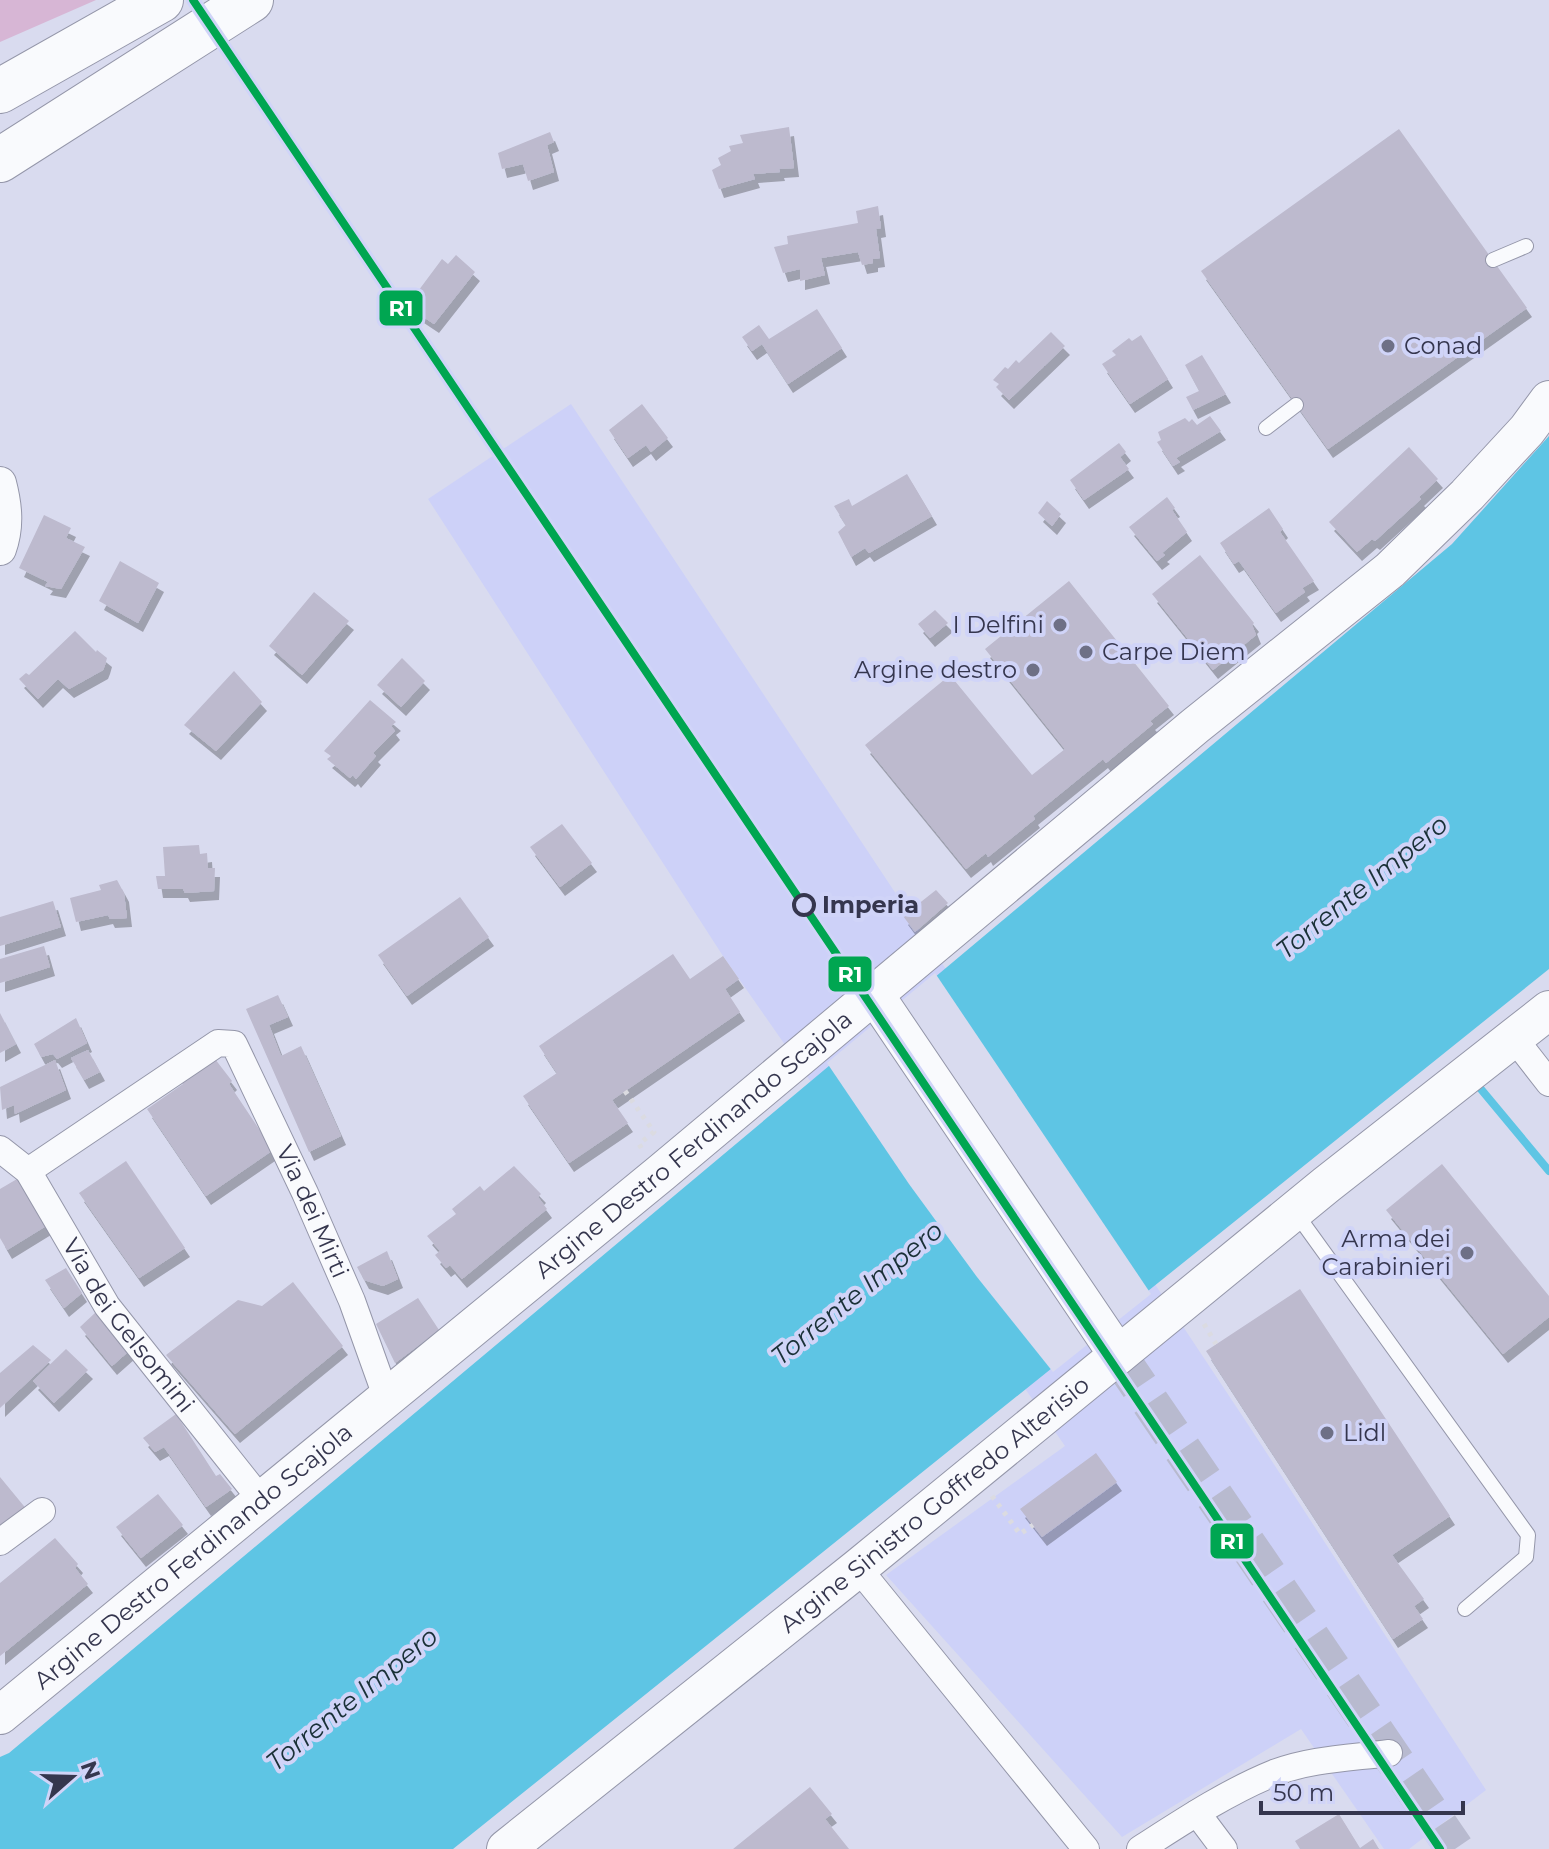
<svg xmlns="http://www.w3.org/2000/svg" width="1549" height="1849" viewBox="0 0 1549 1849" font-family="Montserrat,sans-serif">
<defs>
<filter id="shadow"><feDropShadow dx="5" dy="9" stdDeviation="0" flood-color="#0004"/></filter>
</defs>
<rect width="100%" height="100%" fill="#d9dbef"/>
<polygon fill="#cdd1f8" points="571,404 1249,1426 1486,1790 1409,1849 1384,1849 1301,1729 1122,1837 886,1575 1065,1446 723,956 428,499"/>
<polygon fill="#d7b6d5" points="0,0 96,0 0,42"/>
<polygon fill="#5ec5e4" points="1549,436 1549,969 453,1849 0,1849 0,1757 9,1753 1452,544"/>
<polygon fill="#d9dbef" points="935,973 1151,1294 1053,1372 977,1277 909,1184 827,1063"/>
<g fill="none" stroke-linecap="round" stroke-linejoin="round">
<polyline stroke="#5ec5e4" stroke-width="8" points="1480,1088 1549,1171"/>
</g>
<g fill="#bdbace" filter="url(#shadow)">
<polygon points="789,127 794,168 779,169 780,172 753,174 755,179 719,189 712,170 721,165 718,158 731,151 729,146 743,143 740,135"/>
<polygon points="1399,129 1527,308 1328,449 1201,271"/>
<polygon points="550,132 554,142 547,145 554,172 528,181 523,164 502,169 498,153"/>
<polygon points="878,206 881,228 876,229 880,258 873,259 873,263 862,265 858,252 821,258 825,275 800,281 800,269 783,273 774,247 788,244 787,236 858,223 856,211"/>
<polygon points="456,255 475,272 434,324 407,306 442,259 448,264"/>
<polygon points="817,309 842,348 788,384 762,344 752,351 742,337 759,325 769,339"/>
<polygon points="1051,332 1065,346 1009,400 996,387 999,384 993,380 1005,367 1008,369 1016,360 1019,363"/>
<polygon points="1141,335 1168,379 1130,404 1102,364 1116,355 1112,351 1129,338 1132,341"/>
<polygon points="1202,355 1226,394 1193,410 1186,397 1199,391 1185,365"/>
<polygon points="642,404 668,438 651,452 646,445 628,458 609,430"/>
<polygon points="1210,416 1221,431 1176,458 1180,462 1173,466 1157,442 1161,440 1158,432 1185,418 1189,422 1192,419 1197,425"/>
<polygon points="1119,443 1126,452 1120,457 1129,469 1084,500 1070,480"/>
<polygon points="1409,447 1438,479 1419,497 1421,499 1375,541 1372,539 1357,552 1329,522"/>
<polygon points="907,474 932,516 869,553 865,548 851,557 838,532 846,525 834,506 849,499 852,506"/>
<polygon points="1167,497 1175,508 1172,510 1187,532 1162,553 1165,555 1157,561 1129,527"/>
<polygon points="1047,501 1061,514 1052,526 1038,513"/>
<polygon points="1269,508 1283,529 1280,532 1314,581 1302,588 1305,592 1276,613 1239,561 1234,564 1220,543"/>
<polygon points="44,515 71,528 66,538 85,547 61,589 45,586 48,582 19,568"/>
<polygon points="1200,555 1254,623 1252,625 1256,635 1213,670 1152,594"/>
<polygon points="120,561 159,583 138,623 99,601"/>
<polygon points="1069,581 1169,706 1150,721 1153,724 1106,763 1103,759 1033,816 1035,819 988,857 986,853 966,869 865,745 950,675 1032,775 1065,749 985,649"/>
<polygon points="314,592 349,621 302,675 269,646"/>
<polygon points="935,610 948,623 930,638 918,624"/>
<polygon points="75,631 96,652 97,650 107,658 105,665 103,670 69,689 58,679 38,699 19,679 26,673 29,675"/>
<polygon points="402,658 425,681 401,707 377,685"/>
<polygon points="234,671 262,702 216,751 184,725"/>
<polygon points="370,700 396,722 391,726 395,731 373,753 376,756 356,779 353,775 350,778 327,759 331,756 324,751"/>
<polygon points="562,824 592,863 560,887 530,847"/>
<polygon points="199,845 200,854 207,853 208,868 215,868 214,891 185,893 183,889 158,889 156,876 165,876 163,847"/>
<polygon points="117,880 124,893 127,918 110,919 108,915 76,922 70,898 101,890 99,885"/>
<polygon points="936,890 948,903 915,932 903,916"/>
<polygon points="460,897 489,937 407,996 378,955"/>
<polygon points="53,901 61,927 0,946 0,917"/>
<polygon points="44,946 50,967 0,983 0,959"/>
<polygon points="673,954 690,979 723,956 739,979 725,989 740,1012 612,1100 628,1123 569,1163 523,1096 557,1073 539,1046"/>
<polygon points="278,995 288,1017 269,1025 281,1056 301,1046 341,1136 309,1152 246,1009"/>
<polygon points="0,1013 16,1044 0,1053"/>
<polygon points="76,1018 87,1043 57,1059 53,1054 41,1057 34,1044"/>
<polygon points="88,1050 100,1072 84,1080 71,1058"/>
<polygon points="215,1059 232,1081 229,1084 273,1150 206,1196 147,1109 183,1084 178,1076"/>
<polygon points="55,1060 66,1090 15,1114 14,1105 2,1110 0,1087"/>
<polygon points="126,1161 185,1248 139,1278 79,1193"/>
<polygon points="1442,1164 1549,1296 1549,1317 1503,1354 1386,1210"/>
<polygon points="514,1166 541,1194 538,1197 547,1209 462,1279 450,1265 446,1268 435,1255 440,1251 427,1236 456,1214 452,1209 480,1186 484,1191"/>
<polygon points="17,1179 46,1226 7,1250 0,1238 0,1189"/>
<polygon points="387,1251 398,1279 383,1286 364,1280 357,1267"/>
<polygon points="66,1268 82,1293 64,1308 45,1280"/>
<polygon points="293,1282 343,1346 235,1434 166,1355 238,1300 262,1306"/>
<polygon points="1300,1289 1450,1516 1392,1555 1424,1599 1414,1606 1423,1619 1393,1639 1206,1351"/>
<polygon points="418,1298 439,1330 395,1363 376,1324"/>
<polygon points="96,1312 130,1350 112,1366 80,1327"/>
<polygon points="33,1345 51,1360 0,1408 0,1373"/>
<polygon points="66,1349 88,1370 54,1403 33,1381"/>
<polygon points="176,1414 216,1476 220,1474 232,1489 206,1507 164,1447 155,1452 143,1438"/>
<polygon points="1096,1453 1117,1482 1042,1537 1020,1509"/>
<polygon points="0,1477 28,1511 0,1531"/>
<polygon points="158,1494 183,1525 141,1558 116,1527"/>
<polygon points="55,1538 78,1564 75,1568 88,1584 0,1656 0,1583"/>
<polygon points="810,1787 832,1814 825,1819 849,1849 733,1849"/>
<polygon points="1339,1814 1360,1848 1373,1839 1379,1849 1300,1849 1295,1841"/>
</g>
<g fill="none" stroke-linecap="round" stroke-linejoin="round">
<polyline stroke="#b8bacf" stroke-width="38" stroke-dasharray="38 19" stroke-linecap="butt" points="1118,1355 1455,1849"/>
<defs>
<g id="service">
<polyline points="1493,260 1526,246"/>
<polyline points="1266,428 1296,405"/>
<polyline points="1295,1212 1528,1535 1526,1557 1465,1609"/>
</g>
<g id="minor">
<polyline points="1514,1038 1549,1083"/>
<path id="s1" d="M 0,1149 L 28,1171 L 107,1306 L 262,1501"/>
<path id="s2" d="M 28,1171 L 218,1043 L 234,1044 L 305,1193 L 352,1301 L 387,1399"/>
<polyline points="0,1542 42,1511"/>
<polyline points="858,1568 1086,1849"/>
<polyline points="1197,1813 1224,1849"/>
<path d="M 1140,1849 C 1182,1822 1227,1792 1274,1773 C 1310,1759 1351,1758 1389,1753"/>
</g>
<path id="tertiary" d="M 0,483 C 6,506 8,527 0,549"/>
<g id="secondary">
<polyline points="874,994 1118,1355"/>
<path id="s3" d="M 0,1715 L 661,1173 L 1195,726 L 1390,570 L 1467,495 L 1527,430 L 1549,400"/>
<path id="s4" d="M 506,1849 L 858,1568 L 1326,1185 L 1549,1010"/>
</g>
<g id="motorway">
<polyline points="0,91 161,0"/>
<polyline points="0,160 251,0"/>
</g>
</defs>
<use href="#service" stroke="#9496a9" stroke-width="16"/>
<use href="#minor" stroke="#9496a9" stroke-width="28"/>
<use href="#tertiary" stroke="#9496a9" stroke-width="34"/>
<use href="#secondary" stroke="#9496a9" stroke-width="40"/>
<use href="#motorway" stroke="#9496a9" stroke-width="46"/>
<g stroke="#dbdbe1" stroke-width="5" stroke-dasharray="4 6" stroke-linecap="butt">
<polyline points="625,1091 654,1132 639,1144 642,1149"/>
<polyline points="1204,1324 1216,1344"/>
<polyline points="992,1496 1020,1534 1033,1525"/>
</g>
<use href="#service" stroke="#f9fafd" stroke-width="14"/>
<use href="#minor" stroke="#f9fafd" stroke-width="26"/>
<use href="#tertiary" stroke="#f9fafd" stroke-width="32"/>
<use href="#secondary" stroke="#f9fafd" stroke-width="38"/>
<use href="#motorway" stroke="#f9fafd" stroke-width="44"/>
<defs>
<polyline id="rail-1" points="193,0 1440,1849"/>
</defs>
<use href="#rail-1" stroke="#d0d4f8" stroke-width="14"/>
<use href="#rail-1" stroke="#00a651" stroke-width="8"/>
</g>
<g fill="#6e7086" stroke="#d0d4f8" stroke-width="3">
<circle cx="1388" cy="346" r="8"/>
<circle cx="1060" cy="625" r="8"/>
<circle cx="1086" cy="652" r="8"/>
<circle cx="1033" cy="670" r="8"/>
<circle cx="1467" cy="1253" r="8"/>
<circle cx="1327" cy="1433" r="8"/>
</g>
<circle fill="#d0d4f8" stroke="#35364e" stroke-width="4" cx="804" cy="905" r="10"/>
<g text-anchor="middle" stroke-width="8" stroke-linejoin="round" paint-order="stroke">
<g font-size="24" fill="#35364e" stroke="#d0d4f8" text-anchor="start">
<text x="1404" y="354">Conad</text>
<text x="1044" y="633" text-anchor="end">I Delfini</text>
<text x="1102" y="660">Carpe Diem</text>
<text x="1017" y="678" text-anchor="end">Argine destro</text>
<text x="1451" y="1247" text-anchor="end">Arma dei<tspan x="1451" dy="28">Carabinieri</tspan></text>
<text x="1343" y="1441">Lidl</text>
</g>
<g font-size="24" font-weight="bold" fill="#35364e" stroke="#d0d4f8" text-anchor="start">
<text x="822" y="913">Imperia</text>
</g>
<g font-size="24" fill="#35364e" stroke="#d0d4f8">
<text dy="8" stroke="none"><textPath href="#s3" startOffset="898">Argine Destro Ferdinando Scajola</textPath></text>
<text dy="8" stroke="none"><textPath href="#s2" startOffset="430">Via dei Mirti</textPath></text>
<text dy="8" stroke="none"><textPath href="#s1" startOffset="220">Via dei Gelsomini</textPath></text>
<text dy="8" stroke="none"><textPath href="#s4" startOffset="550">Argine Sinistro Goffredo Alterisio</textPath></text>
<text dy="8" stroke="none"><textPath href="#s3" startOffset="250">Argine Destro Ferdinando Scajola</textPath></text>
</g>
<g font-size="26" font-style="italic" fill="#193037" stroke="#d0d4f8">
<text transform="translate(1362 887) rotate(-39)" y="9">Torrente Impero</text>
<text transform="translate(857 1293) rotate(-39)" y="9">Torrente Impero</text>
<text transform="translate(352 1699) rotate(-39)" y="9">Torrente Impero</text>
</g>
</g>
<g stroke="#d0d4f8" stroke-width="3">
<rect x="378" y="289" width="46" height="38" rx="8" fill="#00a651"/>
<rect x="827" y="955" width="46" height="38" rx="8" fill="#00a651"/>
<rect x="1209" y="1522" width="46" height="38" rx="8" fill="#00a651"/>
</g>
<g font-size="22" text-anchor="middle" font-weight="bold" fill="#fff">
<text x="401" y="316">R1</text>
<text x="850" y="982">R1</text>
<text x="1232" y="1549">R1</text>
</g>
<g transform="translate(72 1777) rotate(70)" stroke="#d0d4f8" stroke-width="6" paint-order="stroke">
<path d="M0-6L14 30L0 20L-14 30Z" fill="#35364e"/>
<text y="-12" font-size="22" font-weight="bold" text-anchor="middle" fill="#35364e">N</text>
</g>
<path d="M1261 1801v12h202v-12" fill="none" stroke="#35364e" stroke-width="4"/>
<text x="1273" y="1801" font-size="24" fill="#35364e" stroke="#d0d4f8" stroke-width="6" paint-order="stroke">50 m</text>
</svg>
